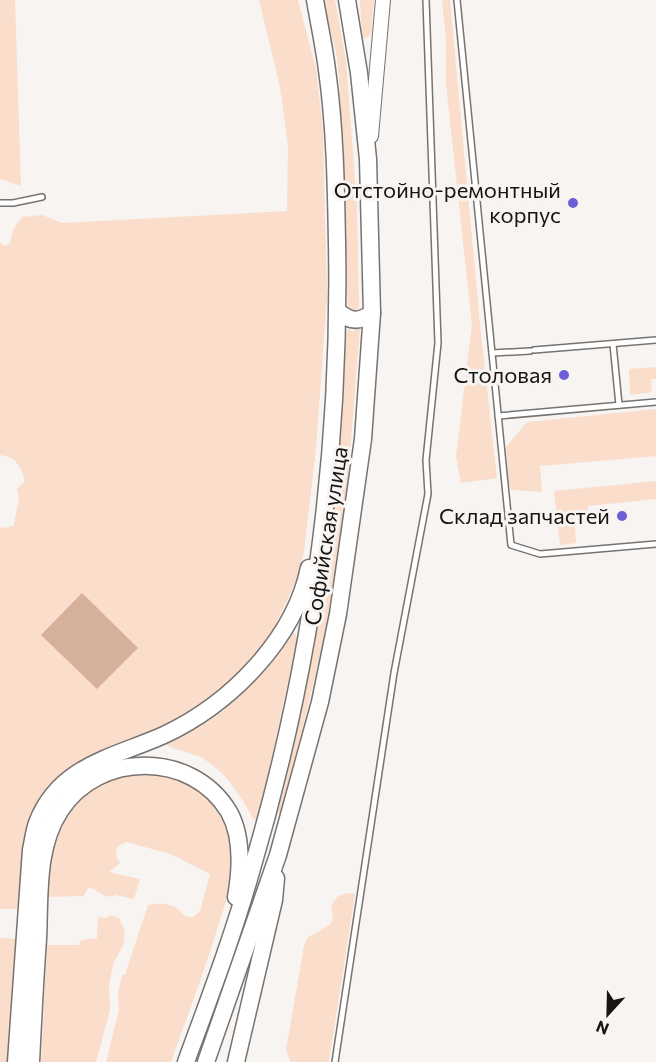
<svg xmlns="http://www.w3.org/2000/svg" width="656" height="1062" viewBox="0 0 656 1062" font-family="Commissioner,sans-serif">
<rect width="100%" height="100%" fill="#f8f4f1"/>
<g fill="#faddcb">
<polygon points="0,0 15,0 21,186 0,179"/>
<path d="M 259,0 L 298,0 L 316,69 L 323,130 L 327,297 L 316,448 L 304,551 L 298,576 L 274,628 L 260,652 L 232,683 L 180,719 L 86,759 L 68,769 L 55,781 L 35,812 L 23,845 L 20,909 L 0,909 L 0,527 L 5,528 L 14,525 L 19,498 L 17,489 L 25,481 C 21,466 16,457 0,455 L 0,242 L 5,246 L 10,243 L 13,230 L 22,217 L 42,215 L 62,223 L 287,211 L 288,145 L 280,87 Z"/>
<polygon points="323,0 335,0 346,61 357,207 359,308 354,311 348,310 340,91 337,57"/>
<polygon points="360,0 374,0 371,33 368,37 364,38 362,34"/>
<polygon points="442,0 450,0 480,325 497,478 461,483 456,456 472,325 446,84 446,40"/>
<path d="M 360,328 C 354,398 350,468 341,537 C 328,630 305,723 280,813 L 275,813 L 316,629 L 332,527 L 347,329 L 353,331 Z"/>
<polygon points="656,367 656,379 651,379 652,392 630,395 629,369"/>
<polygon points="656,409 656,456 540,466 542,492 511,490 509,483 506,447 527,422"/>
<polygon points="656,481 656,499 588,506 588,511 574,512 576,543 560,545 554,491"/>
<path d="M 292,632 L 296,634 L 297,639 L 259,819 L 254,820 C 240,795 225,769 198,756 C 188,752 177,751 167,745 L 167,741 L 223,711 L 262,670 Z"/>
<path d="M 149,774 C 167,777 190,782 204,796 C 223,814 236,843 233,870 C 232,888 224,906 219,923 C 205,970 187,1016 171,1062 L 106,1062 L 119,1009 L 118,993 L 122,975 L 125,975 L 148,905 C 157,903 167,903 175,907 C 183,912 183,918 193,917 L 200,911 L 210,874 L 171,854 L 126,842 L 117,847 L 116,856 L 120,863 L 109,872 L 140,879 L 134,899 L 115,895 C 104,901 99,888 88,888 L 84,896 L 48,897 C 51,856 52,820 88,792 C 95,787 103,781 112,778 C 123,774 137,775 149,774 Z"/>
<polygon points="346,893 355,894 329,1062 291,1062 286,1050 304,946 307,938 331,924 333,915 331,906 337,897"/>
<polygon points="110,915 119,918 125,931 123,946 113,964 109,987 110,1010 96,1062 41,1062 47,945 79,945 81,940 97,938 98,917 106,918"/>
<polygon points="0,938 18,939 11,1062 0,1062"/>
</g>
<polygon fill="#d5b19b" points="82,593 138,648 97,689 41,635"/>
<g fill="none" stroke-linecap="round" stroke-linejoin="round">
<defs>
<g id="service">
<polyline points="457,0 511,545 540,554 656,544"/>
<polyline points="0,203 13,203 42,197"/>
<polyline points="613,344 619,405"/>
<polyline points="534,350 656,340"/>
<polyline points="492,353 530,351"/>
<polyline points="498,416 656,402"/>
<polyline points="335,1062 394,673 428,494 426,460 438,343 426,0"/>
</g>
<polyline id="tertiary" points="371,136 383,0"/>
<g id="primary">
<path d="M 339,312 C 350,322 360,322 372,313"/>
<path d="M 16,1062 L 31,850 C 33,841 34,831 37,823 C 59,765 115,757 164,735 C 230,704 294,640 309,568"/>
<path d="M 31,1062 C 33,1021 35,980 38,939 C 40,898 36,847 60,811 C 98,751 192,750 229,812 C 243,837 241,869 236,897"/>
<path d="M 186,1062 C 209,999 233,936 251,872 C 312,667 341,456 337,243 C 336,186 335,127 327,70 C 324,46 319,23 315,0"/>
<polyline points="206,1062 278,855 320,702 338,614 363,439 372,313 368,159 359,73 347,0"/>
<polyline points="236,1062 274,900 276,878"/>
</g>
</defs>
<use href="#service" stroke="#777370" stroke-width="8"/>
<use href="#tertiary" stroke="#777370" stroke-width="16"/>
<use href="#primary" stroke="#777370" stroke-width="19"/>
<use href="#service" stroke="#fff" stroke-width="5"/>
<use href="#tertiary" stroke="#fff" stroke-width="14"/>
<use href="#primary" stroke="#fff" stroke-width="16"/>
</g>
<g fill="#6d5fd8" stroke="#f8f4f1" stroke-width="2">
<circle cx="573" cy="203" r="6"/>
<circle cx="564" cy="375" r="6"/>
<circle cx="622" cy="516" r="6"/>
</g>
<g text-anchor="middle" stroke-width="6" stroke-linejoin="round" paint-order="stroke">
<g font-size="22" fill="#161514" stroke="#f8f4f1" text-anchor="end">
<text x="561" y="198">Отстойно-ремонтный<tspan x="561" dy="25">корпус</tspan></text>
<text x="552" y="383">Столовая</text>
<text x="610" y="524">Склад запчастей</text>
</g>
<g font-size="22" fill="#161514" stroke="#f8f4f1">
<text transform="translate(326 536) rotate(-81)" y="8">Софийская улица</text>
</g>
</g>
<g transform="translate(608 1014) rotate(202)" stroke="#f8f4f1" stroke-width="4.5" paint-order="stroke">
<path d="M0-4.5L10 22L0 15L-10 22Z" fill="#161514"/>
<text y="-9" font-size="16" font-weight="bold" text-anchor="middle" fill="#161514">N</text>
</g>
</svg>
